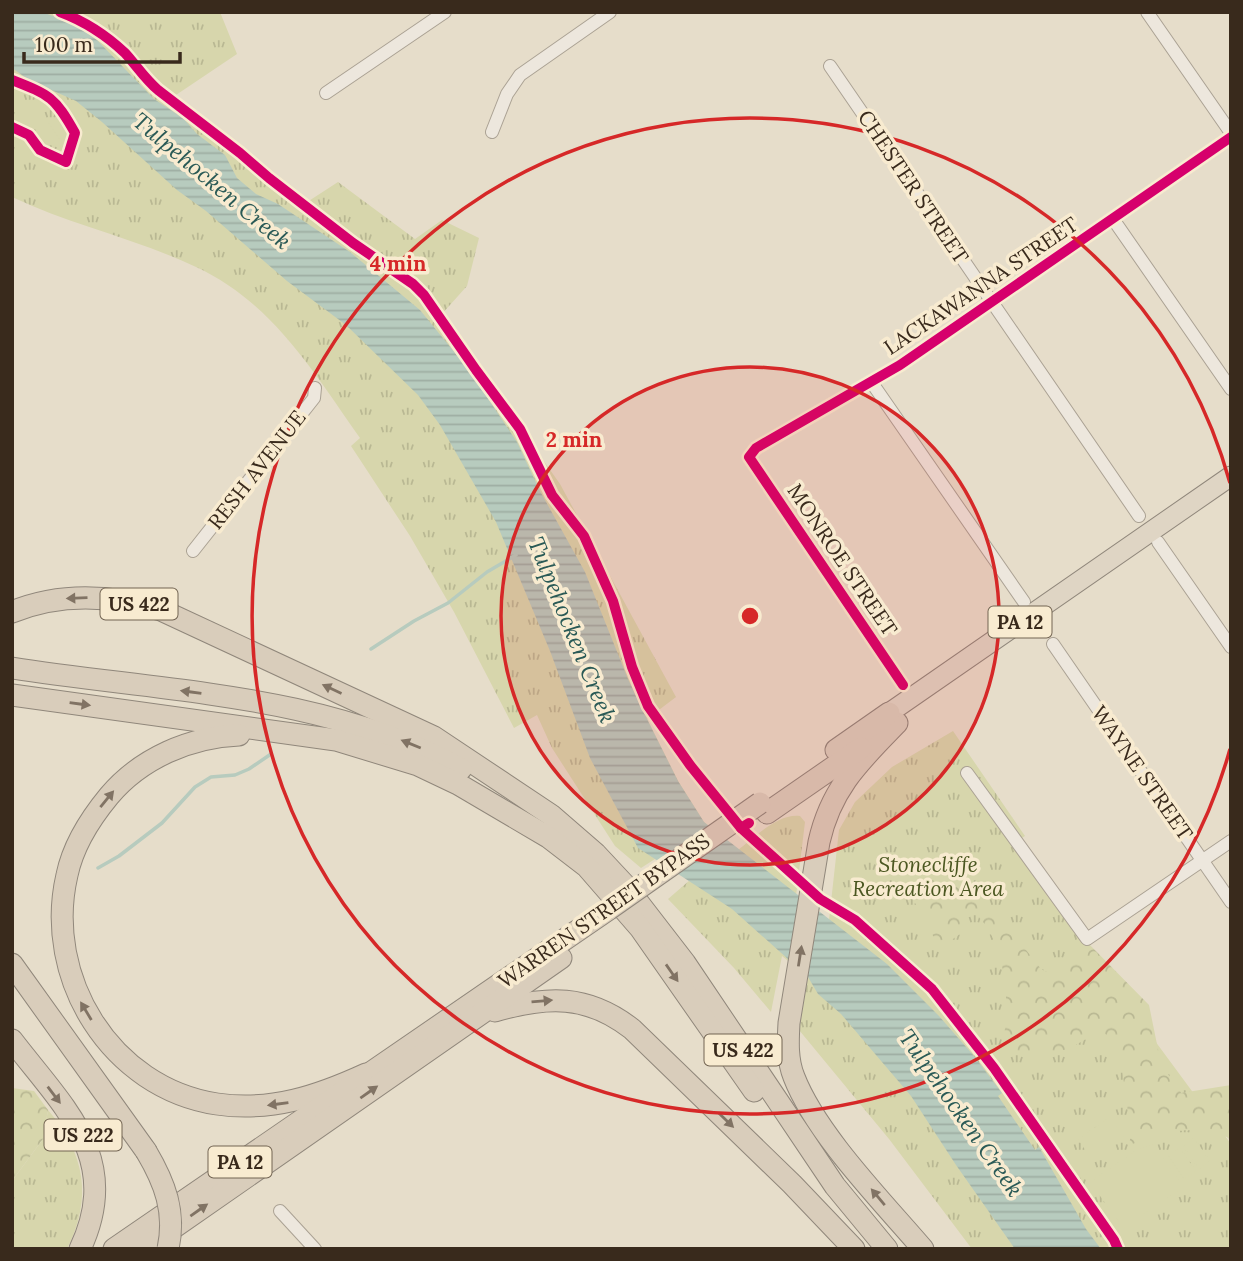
<svg xmlns="http://www.w3.org/2000/svg" width="1243" height="1261" viewBox="0 0 1243 1261" font-family="Lora,serif">
<defs>
<pattern id="grass-tufts" width="24" height="20" patternUnits="userSpaceOnUse" patternTransform="scale(1.75)"><rect width="24" height="20" fill="#d7d6ac"/><path d="M3 7l-1-3M5 7V3M7 7l1-3M15 17l-1-3M17 17v-4M19 17l1-3" fill="none" stroke="#b9b893"/></pattern>
<pattern id="forest-crowns" width="20" height="18" patternUnits="userSpaceOnUse" patternTransform="scale(1.75)"><rect width="20" height="18" fill="#d7d6ac"/><path d="M2 6a3 3 0 1 1 6 0M12 15a3 3 0 1 1 6 0" fill="none" stroke="#b9b893"/></pattern>
<pattern id="water-rules" width="6" height="5" patternUnits="userSpaceOnUse" patternTransform="scale(1.75)"><rect width="6" height="5" fill="#b7cbbe"/><path d="M0 2.5h6" fill="none" stroke="#9eaea3"/></pattern>
</defs>
<rect width="100%" height="100%" fill="#e6ddca"/>
<g fill="url(#grass-tufts)">
<path d="M 12,12 L 220,12 L 237,54 L 176,95 L 301,206 L 338,182 L 415,239 L 442,220 L 479,238 L 467,286 L 441,315 L 560,484 L 676,697 L 647,719 L 678,781 L 704,822 L 738,850 C 754,838 778,813 800,816 L 805,822 L 796,896 L 829,920 L 839,830 L 855,802 L 892,767 L 953,731 L 1025,836 L 1014,843 L 1085,946 L 1231,1144 L 1231,1249 L 972,1249 L 889,1139 L 799,1030 L 808,977 L 782,956 L 771,1012 L 734,968 L 668,899 L 690,880 L 655,859 L 641,868 L 615,846 L 552,748 L 537,715 L 514,728 L 454,612 L 410,536 L 351,446 L 360,438 C 314,373 272,302 196,267 C 137,239 71,225 12,197 Z"/>
<path d="M 48,1110 C 85,1153 93,1198 67,1249 L 12,1249 L 12,1181 L 43,1139 Z"/>
</g>
<g fill="url(#forest-crowns)">
<path d="M 942,880 L 981,893 L 1041,969 L 1049,973 L 1055,969 L 1076,940 L 1080,937 L 1085,940 L 1149,1005 L 1161,1064 L 1181,1093 L 1231,1085 L 1231,1141 L 1227,1137 L 1187,1130 L 1170,1132 L 1129,1145 L 1131,1134 L 1119,1047 L 1101,1030 L 1069,1049 L 1038,1055 L 1008,1055 L 1002,1045 C 1012,1006 1006,932 969,909 L 960,913 L 964,931 L 946,944 L 937,943 L 914,901 Z"/>
<polygon points="12,1088 34,1091 48,1110 43,1139 12,1181"/>
</g>
<g fill="#d7d6ac">
<polygon points="56,117 68,135 60,140 48,122"/>
<polygon points="1110,1117 1124,1137 1091,1159 1078,1139"/>
<polygon points="1194,1138 1210,1161 1199,1169 1183,1146"/>
<polygon points="1153,1144 1184,1187 1123,1228 1090,1182 1138,1149"/>
<polygon points="1180,1148 1196,1171 1184,1179 1168,1155"/>
</g>
<polygon fill="url(#water-rules)" points="12,12 42,12 74,24 97,40 154,99 183,118 197,134 225,155 237,178 256,194 278,204 350,252 420,310 469,370 517,442 540,491 585,572 628,679 647,719 678,781 704,822 887,964 939,1016 974,1056 1002,1093 998,1096 1035,1150 1039,1147 1086,1229 1101,1249 1015,1249 956,1165 911,1096 841,1014 818,994 808,977 732,909 638,848 590,758 550,651 496,522 440,425 418,395 346,325 287,281 206,211 177,190 102,122 76,101 29,80 12,68"/>
<g fill="none" stroke-linecap="round" stroke-linejoin="round">
<g stroke="#b7cbbe" stroke-width="3.5">
<polyline points="371,649 414,621 448,603 487,572 516,555"/>
<polyline points="98,868 119,856 162,823 195,787 211,777 235,775 249,769 271,754"/>
</g>
<defs>
<g id="minor">
<polyline points="1147,12 1231,133"/>
<polyline points="830,66 1139,516"/>
<polyline points="326,93 445,12"/>
<polyline points="492,132 507,94 520,75 610,12"/>
<polyline points="1113,219 1231,389"/>
<polyline points="872,383 1024,602"/>
<polyline points="1158,542 1231,647"/>
<polyline points="193,551 314,398 315,388"/>
<polyline points="1053,644 1231,902"/>
<polyline points="903,685 749,457 756,448 900,365 1231,137"/>
<polyline points="967,773 1087,939 1231,841"/>
<polyline points="280,1211 315,1249"/>
</g>
<polyline id="trunk" points="889,713 1231,476"/>
<g id="motorway">
<path d="M 12,612 C 61,592 112,595 161,610 L 434,737 L 551,815 L 596,854 L 624,884 L 685,963 L 835,1186 L 887,1249"/>
<path d="M 12,668 C 164,692 324,693 461,769"/>
<polyline points="12,695 336,740 418,765 458,784 548,837 587,867 640,928 754,1091"/>
<path d="M 897,723 C 860,761 831,788 819,842 L 789,1023 C 788,1041 787,1060 794,1077 C 816,1134 882,1201 923,1249"/>
<path d="M 239,735 C 190,737 141,758 109,796 C 90,819 73,846 67,875 C 43,978 111,1088 217,1104 C 271,1112 318,1096 366,1074"/>
<polyline points="836,750 889,713"/>
<polyline points="767,813 861,748"/>
<polyline points="12,964 146,1151"/>
<path d="M 495,1011 C 547,996 587,994 632,1029 L 792,1184 L 854,1249"/>
<path d="M 12,1040 C 64,1108 123,1158 80,1249"/>
<polyline points="114,1249 609,909"/>
<polyline points="143,1249 561,958"/>
</g>
</defs>
<use href="#minor" stroke="#aba294" stroke-width="14"/>
<use href="#trunk" stroke="#90877b" stroke-width="21"/>
<use href="#motorway" stroke="#90877b" stroke-width="23"/>
<use href="#minor" stroke="#ede7dd" stroke-width="12"/>
<use href="#trunk" stroke="#dfd5c4" stroke-width="19"/>
<use href="#motorway" stroke="#d9cdbb" stroke-width="21"/>
<defs>
<g id="motorway-bridge">
<polyline points="609,909 760,803"/>
<path d="M 146,1151 C 165,1183 176,1212 168,1249"/>
</g>
</defs>
<use href="#motorway-bridge" stroke="#90877b" stroke-width="23" stroke-linecap="butt"/>
<use href="#motorway-bridge" stroke="#d9cdbb" stroke-width="21"/>
<defs>
<g id="cycleway">
<path d="M 60,12 C 84,21 106,35 125,53 C 136,65 145,79 158,90 L 240,153 L 269,178 L 353,243 L 413,284 L 424,295 L 476,370 L 520,429 L 552,495 L 584,536 L 613,601 L 632,667 L 648,706 L 690,765 L 741,828 L 749,823"/>
<path d="M 12,80 C 50,95 55,97 75,133 L 66,162 L 40,150 L 29,135 L 12,127"/>
<polyline points="903,685 749,457 756,448 900,365 1231,137"/>
<polyline points="741,828 820,899 855,920 932,989 994,1068 1114,1240 1118,1249"/>
</g>
</defs>
<use href="#cycleway" stroke="#f8ebd0" stroke-width="15"/>
<use href="#cycleway" stroke="#d6006c" stroke-width="10"/>
</g>
<defs><path id="oneway-solid" d="M-6-.8H1V-3.2L6.5 0L1 3.2V.8H-6Z" transform="scale(1.75)"/></defs>
<g fill="#817364">
<use href="#oneway-solid" transform="translate(77 598) rotate(178)"/>
<use href="#oneway-solid" transform="translate(332 689) rotate(-155)"/>
<use href="#oneway-solid" transform="translate(191 692) rotate(-172)"/>
<use href="#oneway-solid" transform="translate(80 704) rotate(8)"/>
<use href="#oneway-solid" transform="translate(411 744) rotate(-158)"/>
<use href="#oneway-solid" transform="translate(107 799) rotate(-51)"/>
<use href="#oneway-solid" transform="translate(800 956) rotate(-81)"/>
<use href="#oneway-solid" transform="translate(672 973) rotate(55)"/>
<use href="#oneway-solid" transform="translate(542 1001) rotate(-5)"/>
<use href="#oneway-solid" transform="translate(86 1011) rotate(-121)"/>
<use href="#oneway-solid" transform="translate(369 1092) rotate(-35)"/>
<use href="#oneway-solid" transform="translate(54 1095) rotate(53)"/>
<use href="#oneway-solid" transform="translate(278 1104) rotate(172)"/>
<use href="#oneway-solid" transform="translate(726 1120) rotate(44)"/>
<use href="#oneway-solid" transform="translate(878 1197) rotate(-130)"/>
<use href="#oneway-solid" transform="translate(199 1210) rotate(-35)"/>
</g>
<circle cx="750" cy="616" r="249" fill="#d62828" fill-opacity=".12"/>
<g fill="none" stroke="#d62828" stroke-width="3.5">
<circle cx="750" cy="616" r="249"/>
<path d="M1230 749A498 498 0 1 1 1230 483"/>
</g>
<g text-anchor="middle" stroke-width="7" stroke-linejoin="round" paint-order="stroke">
<g fill="#f8ebd0" stroke="#726452" stroke-width="2">
<rect x="100.5" y="588.5" width="77" height="31" rx="5"/>
<rect x="988.5" y="606.5" width="63" height="31" rx="5"/>
<rect x="704.5" y="1034.5" width="77" height="31" rx="5"/>
<rect x="44.5" y="1119.5" width="77" height="31" rx="5"/>
<rect x="208.5" y="1146.5" width="63" height="31" rx="5"/>
</g>
<g font-size="19" font-weight="bold" fill="#392a1c">
<text x="139" y="611">US 422</text>
<text x="1020" y="629">PA 12</text>
<text x="743" y="1057">US 422</text>
<text x="83" y="1142">US 222</text>
<text x="240" y="1169">PA 12</text>
</g>
<g font-size="21" fill="#392a1c" stroke="#f8ebd0">
<text transform="translate(913 187) rotate(56)" y="7">CHESTER STREET</text>
<text transform="translate(981 286) rotate(-34)" y="7">LACKAWANNA STREET</text>
<text transform="translate(257 470) rotate(-52)" y="7">RESH AVENUE</text>
<text transform="translate(842 560) rotate(56)" y="7">MONROE STREET</text>
<text transform="translate(1142 773) rotate(55)" y="7">WAYNE STREET</text>
<text transform="translate(604 911) rotate(-35)" y="7">WARREN STREET BYPASS</text>
</g>
<g font-size="21" font-style="italic" fill="#4b5721" stroke="#f8ebd0">
<text x="928" y="872">Stonecliffe<tspan x="928" dy="24">Recreation Area</tspan></text>
</g>
<g font-size="23" font-style="italic" fill="#2a5a56" stroke="#f8ebd0">
<text transform="translate(212 181) rotate(40)" y="8">Tulpehocken Creek</text>
<text transform="translate(572 630) rotate(68)" y="8">Tulpehocken Creek</text>
<text transform="translate(961 1113) rotate(55)" y="8">Tulpehocken Creek</text>
</g>
</g>
<circle cx="750" cy="616" r="10" fill="#d62828" stroke="#f8ebd0" stroke-width="3.5"/>
<g font-size="21" text-anchor="middle" font-weight="bold" fill="#d62828" stroke="#f8ebd0" stroke-width="7" stroke-linejoin="round" paint-order="stroke">
<text x="398" y="271">4 min</text>
<text x="574" y="447">2 min</text>
</g>
<rect width="1243" height="1261" fill="none" stroke="#392a1c" stroke-width="28"/>
<path d="M24 52v10h156v-10" fill="none" stroke="#392a1c" stroke-width="3.5"/>
<text x="35" y="52" font-size="21" fill="#392a1c" stroke="#f8ebd0" stroke-width="5" paint-order="stroke">100 m</text>
</svg>
